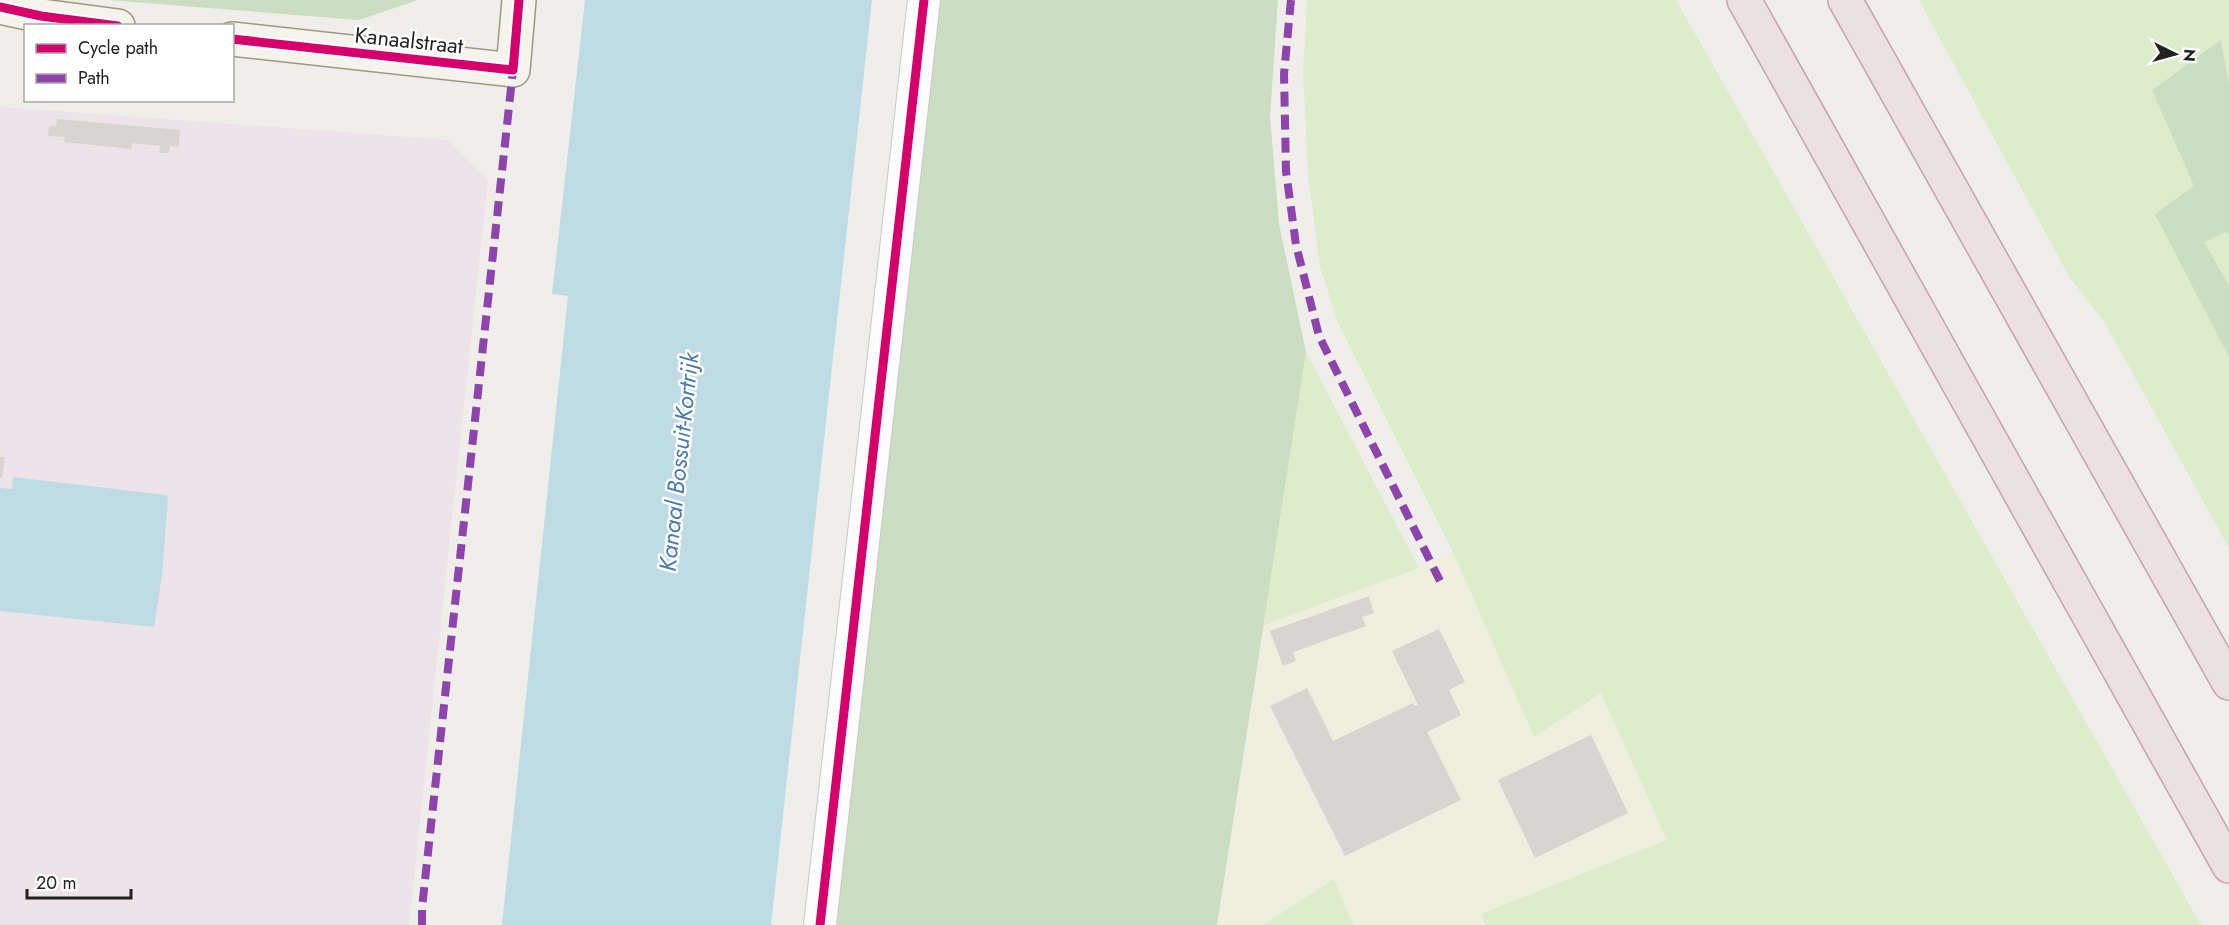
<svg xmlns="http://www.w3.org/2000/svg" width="2229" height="925" viewBox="0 0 2229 925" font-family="Jost,sans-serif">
<rect width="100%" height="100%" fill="#f0eeeb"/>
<polygon fill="#ede4e9" points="0,105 3,107 448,140 488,180 409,925 0,925"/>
<polygon fill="#efefdf" points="1453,552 1534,736 1601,693 1667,840 1481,914 1485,925 1353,925 1333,879 1263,925 1217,925 1264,625 1419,568"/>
<g fill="#ddeccb">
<polygon points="1307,0 1676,0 2201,925 1485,925 1481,914 1667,840 1601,693 1534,737 1453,552 1338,323 1320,267 1308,174 1303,72"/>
<polygon points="1919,0 2229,0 2229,84 2221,41 2152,90 2194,186 2156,214 2229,357 2229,548 2105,323 2070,278"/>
<polygon points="2226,232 2229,236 2229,286 2203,242"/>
<polygon points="1306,352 1419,568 1264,625"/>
<polygon points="1334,879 1353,925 1263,925"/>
</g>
<g fill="#cbdec1">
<polygon points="108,0 418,0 359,20"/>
<polygon points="934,0 1278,0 1270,116 1279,224 1306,352 1217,925 829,925"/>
<polygon points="2221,40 2229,84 2229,236 2226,232 2204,242 2229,286 2229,357 2155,214 2194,186 2152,90"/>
</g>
<g fill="#bfdbe3">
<polygon points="585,0 872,0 771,925 502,925 568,296 552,294"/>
<polygon points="13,477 166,495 168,498 162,575 154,627 0,611 0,488 12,489"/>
</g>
<g fill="#d7d4d2">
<polygon points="57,119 180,130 179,147 170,146 169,153 159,153 160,146 132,143 131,149 64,142 65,137 48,136 49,126 56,126"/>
<polygon points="0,457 5,457 2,478 0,478"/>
<polygon points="1369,596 1374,613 1362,617 1366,626 1293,652 1296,661 1283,666 1270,631"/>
<polygon points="1439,629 1465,682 1449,690 1461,715 1427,732 1461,800 1345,856 1270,706 1307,688 1333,741 1413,703 1414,706 1418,705 1392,651"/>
<polygon points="1591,735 1628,813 1535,858 1498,780"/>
</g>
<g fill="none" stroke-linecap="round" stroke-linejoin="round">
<defs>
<polyline id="street" points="820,925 924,0"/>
<g id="secondary">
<polyline points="0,7 41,16 118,26"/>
<polyline points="232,39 513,70 519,0"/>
</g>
<g id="highway">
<polyline points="1744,0 2229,866"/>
<polyline points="1845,0 2229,683"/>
</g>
</defs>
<use href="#street" stroke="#c9c8c7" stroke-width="34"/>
<use href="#secondary" stroke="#999a82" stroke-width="36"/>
<use href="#highway" stroke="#c5a2ac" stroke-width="36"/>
<use href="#street" stroke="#fdfcfc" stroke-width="32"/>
<use href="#secondary" stroke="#f4f4ed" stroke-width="33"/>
<use href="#highway" stroke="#ece0e2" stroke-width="33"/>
<g stroke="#8e44ad" stroke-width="8" stroke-dasharray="15 8" stroke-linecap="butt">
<polyline points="1291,0 1284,74 1286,171 1296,245 1319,336 1442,585"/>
<polyline points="422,925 422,908 513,70"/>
</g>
<defs>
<g id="cycleway">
<polyline points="0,7 41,16 118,26"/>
<polyline points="232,39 513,70 519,0"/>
<polyline points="820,925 924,0"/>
</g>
</defs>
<use href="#cycleway" stroke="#fff" stroke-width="13"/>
<use href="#cycleway" stroke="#d6006c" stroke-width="9"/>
</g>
<g text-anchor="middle" stroke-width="5" stroke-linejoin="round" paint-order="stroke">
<g font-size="22" fill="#222" stroke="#fff">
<text transform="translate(409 40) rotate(6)" y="8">Kanaalstraat</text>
</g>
<g font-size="24" font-style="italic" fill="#4a7aab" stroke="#fff">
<text transform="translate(679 462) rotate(-84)" y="8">Kanaal Bossuit-Kortrijk</text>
</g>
</g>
<rect x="24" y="24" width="210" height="78" fill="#ffffff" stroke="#a7a7a7" stroke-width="1.5"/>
<rect x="36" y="44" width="30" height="9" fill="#d6006c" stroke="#a7a7a7" stroke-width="1.5"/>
<text x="78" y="54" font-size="18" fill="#222222">Cycle path</text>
<rect x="36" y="74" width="30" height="9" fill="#8e44ad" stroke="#a7a7a7" stroke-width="1.5"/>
<text x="78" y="84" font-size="18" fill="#222222">Path</text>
<g transform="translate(2175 54) rotate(95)" stroke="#ffffff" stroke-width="4.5" paint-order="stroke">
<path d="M0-4.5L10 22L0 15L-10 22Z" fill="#222222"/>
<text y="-9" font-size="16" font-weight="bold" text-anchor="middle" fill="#222222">N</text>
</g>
<path d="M27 889v9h104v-9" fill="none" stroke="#222222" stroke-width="3"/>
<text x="36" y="889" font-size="18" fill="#222222" stroke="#ffffff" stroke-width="4.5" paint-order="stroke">20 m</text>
</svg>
